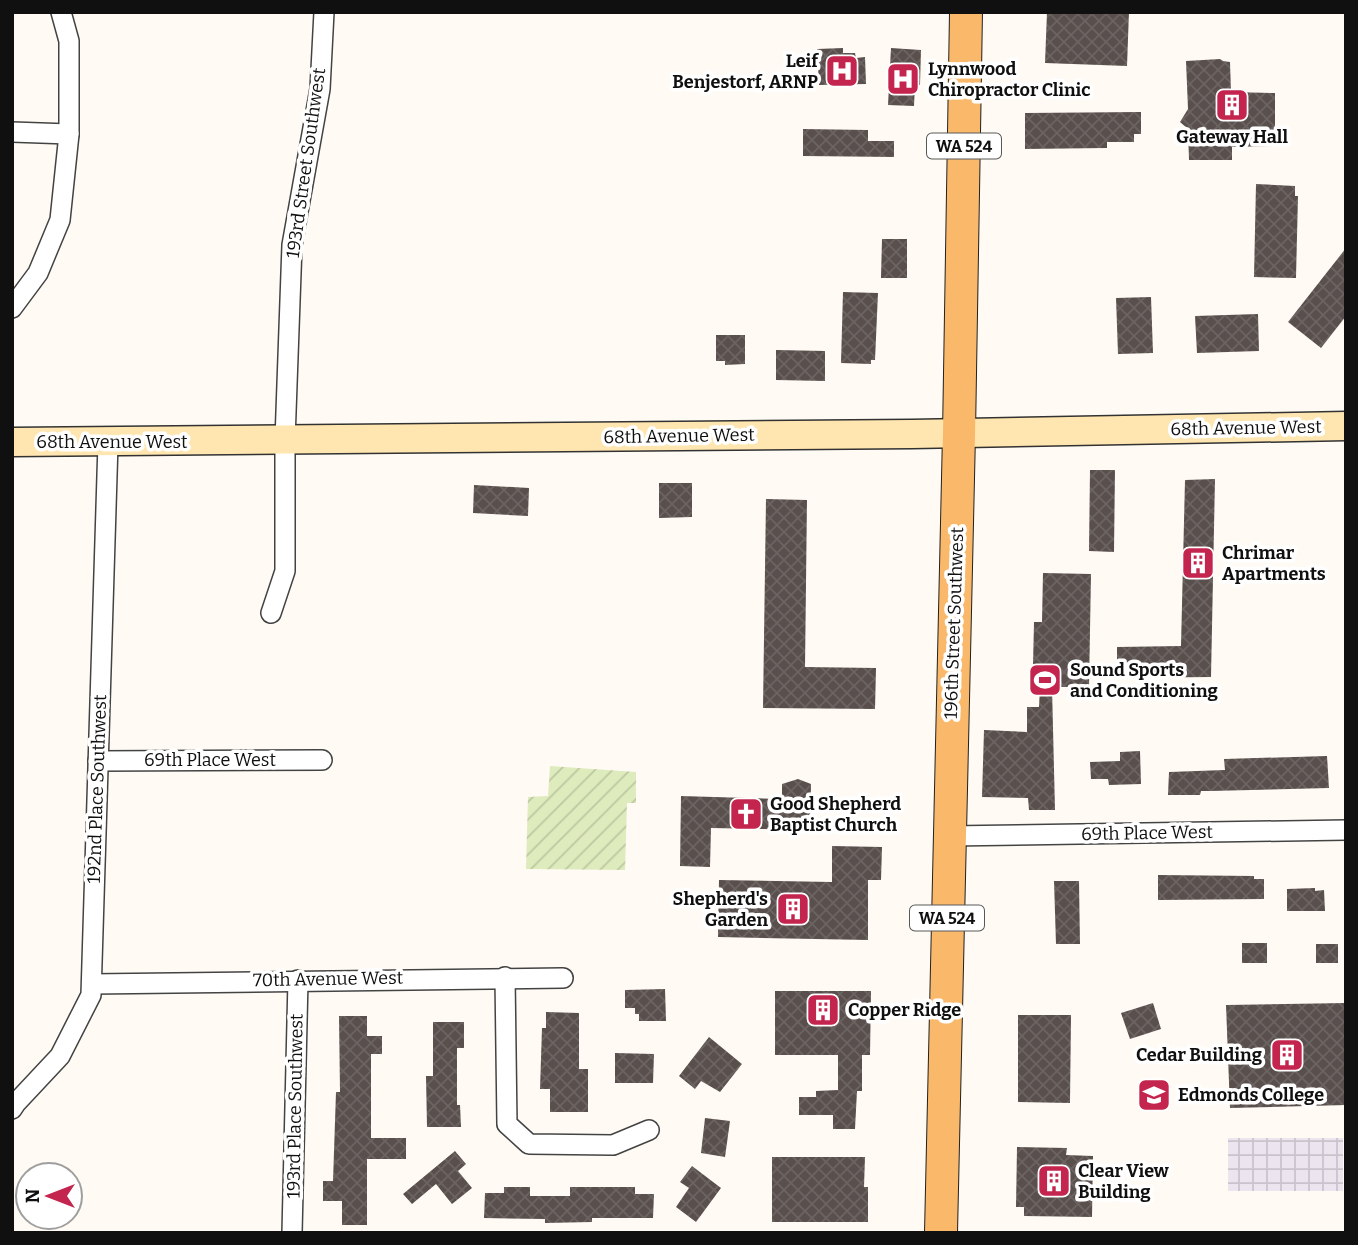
<svg xmlns="http://www.w3.org/2000/svg" width="1358" height="1245" viewBox="0 0 1358 1245" font-family="Bitter,serif">
<defs>
<pattern id="industrial-grid" width="8" height="8" patternUnits="userSpaceOnUse" patternTransform="scale(1.75)"><rect width="8" height="8" fill="#ece5ef"/><path d="M0 4h8M4 0v8" fill="none" stroke="#c9c3cc"/></pattern>
<pattern id="garden-furrows" width="10" height="10" patternUnits="userSpaceOnUse" patternTransform="scale(1.75)"><rect width="10" height="10" fill="#deebbc"/><path d="M-1 1l2-2M0 10L10 0M9 11l2-2" fill="none" stroke="#bdc8a1"/></pattern>
<pattern id="building-cross-hatch" width="8" height="8" patternUnits="userSpaceOnUse" patternTransform="scale(1.75)"><rect width="8" height="8" fill="#594f4d"/><path d="M0 0l8 8M0 8l8-8" fill="none" stroke="#6c6462"/></pattern>
</defs>
<rect width="100%" height="100%" fill="#fffbf4"/>
<rect fill="url(#industrial-grid)" x="1228" y="1138" width="115" height="53"/>
<polygon fill="url(#garden-furrows)" points="550,766 636,772 636,803 627,803 625,870 526,869 528,797 548,796"/>
<g fill="url(#building-cross-hatch)">
<polygon points="1047,12 1129,12 1127,66 1045,63"/>
<polygon points="843,48 843,53 855,53 856,58 865,57 866,84 819,85 817,49"/>
<polygon points="891,48 921,50 920,85 915,85 914,106 888,105"/>
<polygon points="1220,59 1223,61 1230,62 1231,92 1275,93 1275,146 1232,147 1232,160 1189,160 1188,129 1180,122 1188,109 1186,61"/>
<polygon points="1141,112 1141,134 1134,134 1134,142 1107,142 1107,148 1025,149 1025,113"/>
<polygon points="803,129 868,130 868,141 894,141 894,157 803,156"/>
<polygon points="1256,184 1295,186 1295,196 1298,196 1296,278 1254,277"/>
<polygon points="882,239 907,239 907,278 881,278"/>
<polygon points="1346,248 1346,316 1321,348 1288,322"/>
<polygon points="843,292 878,293 875,360 871,360 871,364 841,363"/>
<polygon points="1151,297 1153,353 1118,354 1116,298"/>
<polygon points="1258,314 1259,351 1197,353 1195,316"/>
<polygon points="716,335 745,335 745,364 725,365 725,361 716,361"/>
<polygon points="776,350 825,351 825,381 776,380"/>
<polygon points="1090,470 1115,470 1114,552 1089,551"/>
<polygon points="1215,479 1211,677 1117,678 1117,647 1181,646 1185,480"/>
<polygon points="659,483 692,483 692,517 659,518"/>
<polygon points="474,485 529,488 528,516 473,513"/>
<polygon points="766,499 807,500 805,667 876,668 875,709 763,708"/>
<polygon points="1043,573 1091,574 1089,687 1052,687 1055,810 1029,810 1028,798 982,797 984,730 1027,732 1027,707 1039,707 1041,666 1033,665 1034,622 1042,622"/>
<polygon points="1140,751 1141,784 1109,785 1108,779 1091,779 1090,762 1120,761 1120,752"/>
<polygon points="1327,756 1329,788 1210,791 1201,791 1200,795 1168,795 1169,772 1225,770 1224,759"/>
<polygon points="798,779 811,784 810,830 711,828 710,867 680,866 681,796 782,799 782,784"/>
<polygon points="832,846 882,847 881,880 868,880 868,940 718,937 719,880 832,882"/>
<polygon points="1158,875 1254,876 1254,879 1264,879 1264,899 1158,900"/>
<polygon points="1054,881 1079,881 1080,944 1056,944"/>
<polygon points="1315,888 1315,891 1324,890 1325,911 1287,911 1287,889"/>
<rect x="1242" y="943" width="25" height="20"/>
<rect x="1316" y="944" width="22" height="19"/>
<polygon points="665,989 666,1021 639,1021 639,1014 635,1014 635,1008 625,1008 625,990"/>
<polygon points="775,991 871,991 870,1055 862,1055 862,1091 857,1091 855,1129 833,1129 833,1115 799,1115 799,1097 816,1097 816,1091 838,1090 838,1055 775,1055"/>
<polygon points="1153,1003 1161,1029 1130,1039 1121,1013"/>
<polygon points="1346,1003 1346,1105 1230,1108 1226,1005"/>
<polygon points="546,1012 579,1013 579,1069 588,1069 588,1112 550,1112 550,1089 540,1089 542,1028 546,1028"/>
<polygon points="1018,1015 1071,1015 1070,1103 1018,1102"/>
<polygon points="339,1016 367,1016 367,1036 382,1036 382,1054 371,1054 371,1138 406,1138 406,1159 367,1159 367,1225 342,1225 342,1201 323,1201 323,1181 333,1181 336,1092 340,1092"/>
<polygon points="433,1022 464,1022 464,1048 457,1048 457,1105 460,1105 461,1127 427,1127 426,1076 433,1076"/>
<polygon points="709,1037 742,1064 720,1092 701,1081 695,1089 679,1076"/>
<polygon points="615,1053 654,1054 653,1083 615,1083"/>
<polygon points="705,1118 730,1121 725,1157 701,1153"/>
<polygon points="1017,1147 1067,1148 1066,1155 1093,1156 1092,1217 1024,1216 1024,1207 1016,1207"/>
<polygon points="455,1151 466,1164 458,1171 472,1188 452,1204 436,1184 412,1204 403,1194"/>
<polygon points="772,1157 865,1157 864,1187 868,1187 868,1222 772,1222"/>
<polygon points="692,1166 721,1188 696,1222 676,1207 689,1188 680,1182"/>
<polygon points="504,1187 530,1187 530,1196 570,1196 570,1187 635,1187 635,1194 654,1194 653,1218 592,1218 592,1222 545,1223 545,1219 484,1218 485,1193 504,1193"/>
</g>
<g fill="none" stroke-linecap="round" stroke-linejoin="round">
<defs>
<g id="street">
<polyline points="12,132 69,134"/>
<polyline points="12,308 38,273 60,220 69,134 69,41 61,12"/>
<polyline points="271,613 285,571 285,440 292,245 320,89 324,12"/>
<polyline points="98,761 322,760"/>
<polyline points="949,836 1346,830"/>
<polyline points="505,977 507,1124 529,1144 613,1145 649,1130"/>
<polyline points="92,984 563,978"/>
<polyline points="12,1109 16,1103 60,1056 91,995 108,443"/>
<polyline points="292,1233 298,980"/>
</g>
<polyline id="secondary" points="12,442 912,434 1346,426"/>
<polyline id="primary" points="941,1233 959,434 966,12"/>
</defs>
<use href="#street" stroke="#434343" stroke-width="22"/>
<use href="#secondary" stroke="#323232" stroke-width="31"/>
<use href="#primary" stroke="#212121" stroke-width="34"/>
<use href="#street" stroke="#fff" stroke-width="19"/>
<use href="#secondary" stroke="#ffe5af" stroke-width="28"/>
<use href="#primary" stroke="#f9b86a" stroke-width="32"/>
</g>
<defs>
<symbol id="hospital-square" viewBox="-11 -11 22 22"><rect x="-9" y="-9" width="18" height="18" rx="4" fill="#c4254e" stroke="#fff"/><path d="M-5-5h3v3.5h4V-5h3V5h-3V1.5h-4V5h-3Z" fill="#fff"/></symbol>
<symbol id="building-square" viewBox="-11 -11 22 22"><rect x="-9" y="-9" width="18" height="18" rx="4" fill="#c4254e" stroke="#fff"/><path d="M-4-6H4V6H1V3H-1V6H-4ZM-2.5-4.3h1.7v1.8h-1.7ZM.8-4.3h1.7v1.8H.8ZM-2.5-1h1.7V.8h-1.7ZM.8-1h1.7V.8H.8Z" fill="#fff"/></symbol>
<symbol id="stadium-square" viewBox="-11 -11 22 22"><rect x="-9" y="-9" width="18" height="18" rx="4" fill="#c4254e" stroke="#fff"/><path d="M0-5a6.5 5 0 1 0 0 10a6.5 5 0 1 0 0-10ZM-3.5-1.8h7v3.6h-7Z" fill="#fff"/></symbol>
<symbol id="church-square" viewBox="-11 -11 22 22"><rect x="-9" y="-9" width="18" height="18" rx="4" fill="#c4254e" stroke="#fff"/><path d="M-1.2-6h2.4v3.5h3.3v2.4h-3.3V6h-2.4V-.1h-3.3v-2.4h3.3Z" fill="#fff"/></symbol>
<symbol id="university-square" viewBox="-11 -11 22 22"><rect x="-9" y="-9" width="18" height="18" rx="4" fill="#c4254e" stroke="#fff"/><path d="M0-5L7-2L0 1L-7-2ZM-4 1L0 2.5L4 1V4Q0 6-4 4Z" fill="#fff"/></symbol>
</defs>
<g fill-rule="evenodd">
<use href="#hospital-square" x="823" y="52" width="38" height="38"/>
<use href="#hospital-square" x="884" y="60" width="38" height="38"/>
<use href="#building-square" x="1213" y="86" width="38" height="38"/>
<use href="#building-square" x="1179" y="544" width="38" height="38"/>
<use href="#stadium-square" x="1026" y="661" width="38" height="38"/>
<use href="#church-square" x="727" y="795" width="38" height="38"/>
<use href="#building-square" x="774" y="890" width="38" height="38"/>
<use href="#building-square" x="804" y="991" width="38" height="38"/>
<use href="#building-square" x="1268" y="1036" width="38" height="38"/>
<use href="#university-square" x="1135" y="1076" width="38" height="38"/>
<use href="#building-square" x="1035" y="1162" width="38" height="38"/>
</g>
<g text-anchor="middle" stroke-width="7" stroke-linejoin="round" paint-order="stroke">
<g fill="#fff" stroke="#585858" stroke-width="2">
<rect x="927" y="133.5" width="74" height="25" rx="5"/>
<rect x="910" y="905.5" width="74" height="25" rx="5"/>
</g>
<g font-size="16" font-weight="bold" fill="#101010">
<text x="964" y="152">WA 524</text>
<text x="947" y="924">WA 524</text>
</g>
<g font-size="18" font-weight="bold" fill="#101010" stroke="#fff" text-anchor="start">
<text x="818" y="67" text-anchor="end">Leif<tspan x="818" dy="21">Benjestorf, ARNP</tspan></text>
<text x="928" y="75">Lynnwood<tspan x="928" dy="21">Chiropractor Clinic</tspan></text>
<text x="1232" y="143" text-anchor="middle">Gateway Hall</text>
<text x="1222" y="559">Chrimar<tspan x="1222" dy="21">Apartments</tspan></text>
<text x="1070" y="676">Sound Sports<tspan x="1070" dy="21">and Conditioning</tspan></text>
<text x="770" y="810">Good Shepherd<tspan x="770" dy="21">Baptist Church</tspan></text>
<text x="768" y="905" text-anchor="end">Shepherd's<tspan x="768" dy="21">Garden</tspan></text>
<text x="848" y="1016">Copper Ridge</text>
<text x="1262" y="1061" text-anchor="end">Cedar Building</text>
<text x="1178" y="1101">Edmonds College</text>
<text x="1078" y="1177">Clear View<tspan x="1078" dy="21">Building</tspan></text>
</g>
<g font-size="18" fill="#101010" stroke="#fff">
<text transform="translate(306 163) rotate(-82)" y="6">193rd Street Southwest</text>
<text transform="translate(1246 428) rotate(-1)" y="6">68th Avenue West</text>
<text transform="translate(679 436) rotate(-1)" y="6">68th Avenue West</text>
<text x="112" y="448">68th Avenue West</text>
<text transform="translate(954 623) rotate(-88)" y="6">196th Street Southwest</text>
<text x="210" y="766">69th Place West</text>
<text transform="translate(97 789) rotate(-88)" y="6">192nd Place Southwest</text>
<text transform="translate(1147 833) rotate(-1)" y="6">69th Place West</text>
<text transform="translate(328 979) rotate(-1)" y="6">70th Avenue West</text>
<text transform="translate(295 1106) rotate(-89)" y="6">193rd Place Southwest</text>
</g>
</g>
<rect width="1358" height="1245" fill="none" stroke="#101010" stroke-width="28"/>
<g transform="translate(49 1196) rotate(270)"><circle r="33" fill="#ffffff" stroke="#9f9f9f" stroke-width="2"/>
<path d="M0-5L12 26L0 18L-12 26Z" fill="#c4254e"/>
<text y="-10" font-size="19" font-weight="bold" text-anchor="middle" fill="#101010">N</text>
</g>
</svg>
